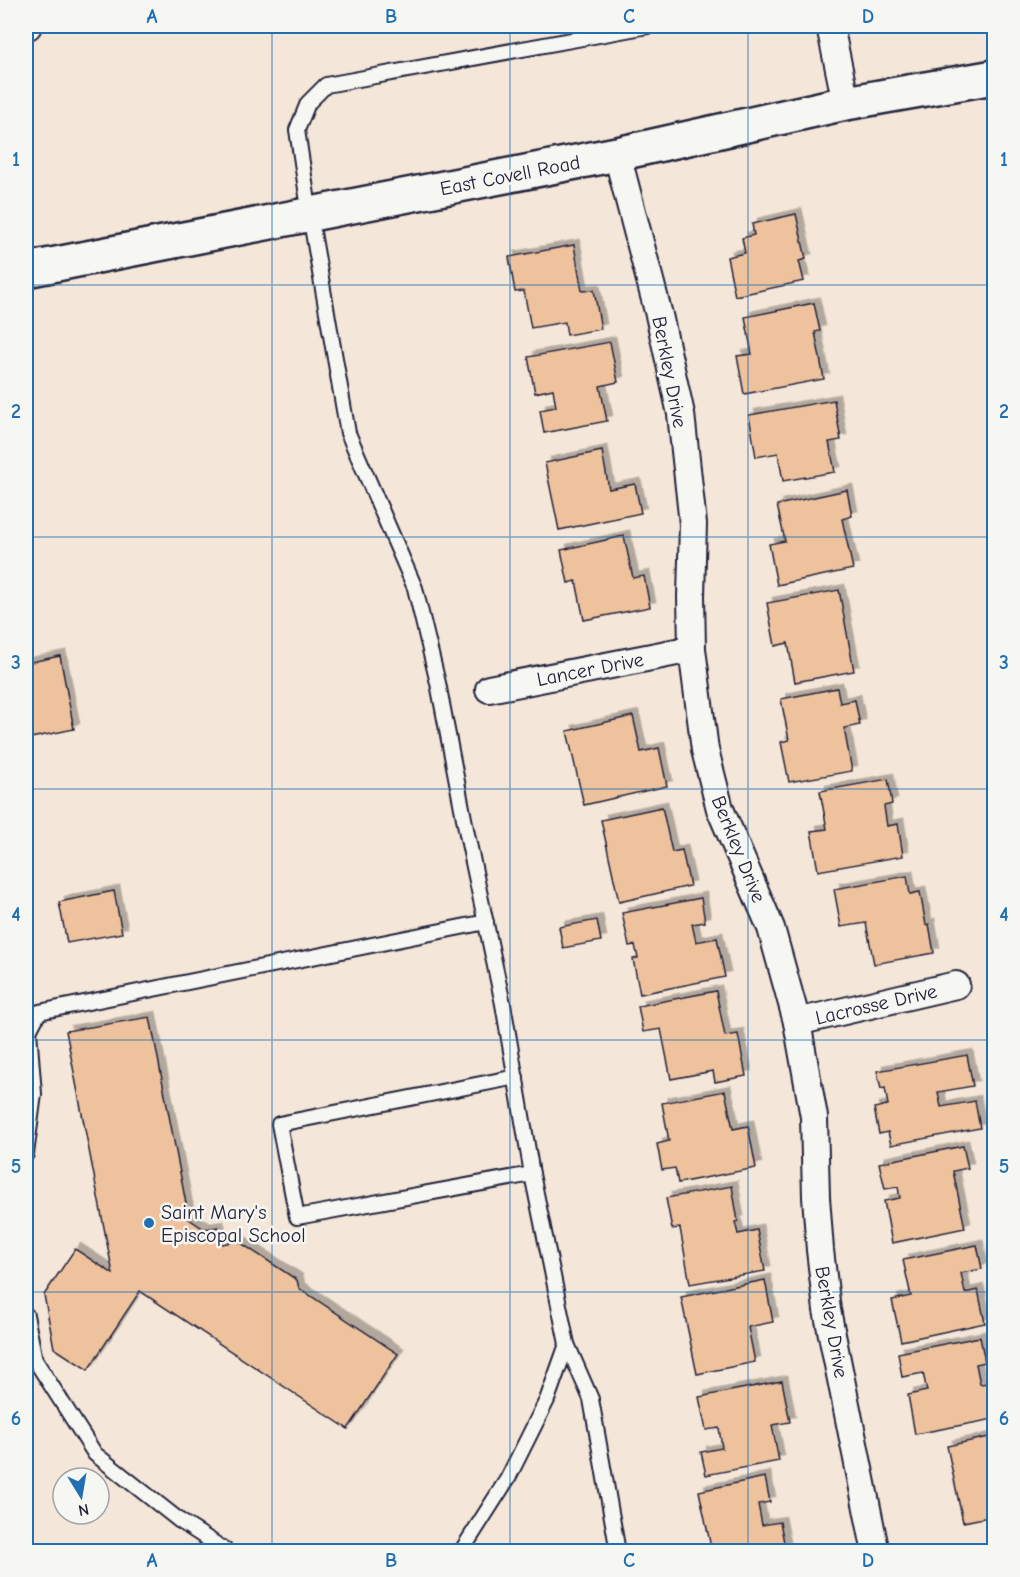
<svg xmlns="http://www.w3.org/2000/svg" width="1020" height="1577" viewBox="0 0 1020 1577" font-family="'Comic Neue',sans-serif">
<defs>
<filter id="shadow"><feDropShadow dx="5.5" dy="-5.5" stdDeviation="0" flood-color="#0004"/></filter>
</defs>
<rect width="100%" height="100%" fill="#f4e6d8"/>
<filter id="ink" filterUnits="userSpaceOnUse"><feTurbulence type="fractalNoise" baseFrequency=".0167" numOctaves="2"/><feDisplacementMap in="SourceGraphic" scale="12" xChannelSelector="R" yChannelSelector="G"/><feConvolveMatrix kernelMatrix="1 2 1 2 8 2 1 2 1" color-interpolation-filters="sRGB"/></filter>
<g filter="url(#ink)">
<g fill="#eec29d" stroke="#22223b" stroke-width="1.5" filter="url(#shadow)">
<polygon points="796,214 806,259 799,261 804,281 735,296 727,257 745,253 742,238 754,235 752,224"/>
<polygon points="574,245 582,291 594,290 601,329 567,335 565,322 531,328 524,291 515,292 509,257"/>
<polygon points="814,303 820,331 815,332 824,379 744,394 737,356 752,354 745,317"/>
<polygon points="610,342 618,382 600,386 607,421 544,433 540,410 556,407 553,389 535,393 528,357"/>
<polygon points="834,400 841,440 829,442 835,472 783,481 778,453 756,457 749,415"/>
<polygon points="602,451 609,489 635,484 641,513 559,530 545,463"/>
<polygon points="847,490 852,516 842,519 853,569 777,585 769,544 785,541 777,505"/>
<polygon points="624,536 633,578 644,576 650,607 584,620 576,581 568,583 561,550"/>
<polygon points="839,590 854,671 795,682 788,643 775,646 767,603"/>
<polygon points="60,656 74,729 26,739 26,663"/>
<polygon points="837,688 840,703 855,700 860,725 844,728 852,771 789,782 781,742 789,740 781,699"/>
<polygon points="633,716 641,752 659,748 667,786 584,805 567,731"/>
<polygon points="888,779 892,804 884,806 887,826 898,824 903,856 818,871 811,831 827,829 820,791"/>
<polygon points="662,807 672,852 682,850 690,886 619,902 601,820"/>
<polygon points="907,876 910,894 920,892 926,925 929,924 934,953 874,964 866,923 841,927 834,889"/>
<polygon points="114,891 122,933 67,943 59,902"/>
<polygon points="701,898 705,922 692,924 696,942 717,938 725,977 640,994 633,959 638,958 635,945 629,946 622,913"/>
<polygon points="597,920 601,941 563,948 559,927"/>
<polygon points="716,991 725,1036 738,1034 746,1076 715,1082 713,1071 671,1079 661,1029 643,1032 638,1006"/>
<polygon points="150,1017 189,1219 204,1229 218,1227 222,1244 238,1241 297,1280 299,1288 398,1354 348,1429 140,1291 88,1370 54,1348 44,1295 75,1249 113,1274 66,1031"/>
<polygon points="967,1055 973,1086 938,1092 941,1107 975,1101 980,1128 891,1145 888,1132 879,1134 874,1108 888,1105 885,1088 881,1089 877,1071"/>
<polygon points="725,1091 733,1129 748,1126 756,1168 678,1183 675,1168 662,1170 657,1144 669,1141 662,1103"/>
<polygon points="963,1146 968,1168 953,1171 965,1228 892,1243 884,1201 900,1198 898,1187 885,1189 879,1163"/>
<polygon points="732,1186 738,1221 735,1222 738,1234 757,1230 765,1271 690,1284 680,1228 672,1229 666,1198"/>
<polygon points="977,1245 982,1269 961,1273 965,1293 978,1290 985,1323 901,1341 892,1300 911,1296 903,1260"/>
<polygon points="765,1280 773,1322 748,1327 755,1362 697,1374 681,1297"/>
<polygon points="980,1337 985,1362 976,1364 980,1384 988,1383 994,1419 915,1434 908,1395 927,1391 923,1373 902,1377 898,1353"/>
<polygon points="782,1381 790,1422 772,1425 779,1461 706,1475 701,1452 722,1448 719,1428 706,1430 699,1397"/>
<polygon points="994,1436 994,1516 963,1522 947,1446"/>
<polygon points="765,1477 770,1502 758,1504 762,1525 780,1522 786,1552 712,1552 699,1491"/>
</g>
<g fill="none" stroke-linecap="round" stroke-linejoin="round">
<defs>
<g id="lane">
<polyline points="516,1077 279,1124 297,1217 532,1174 503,1004 467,834 438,683 415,588 348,433 310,215 297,130 308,103 326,85 648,26"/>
<polyline points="26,1154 34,1094 29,1031 39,1012 486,922"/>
<polyline points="26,1315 35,1360 95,1454 180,1521 228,1552"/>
<polyline points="567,1344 591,1399 618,1552"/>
<polyline points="461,1552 508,1478 547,1400 567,1344 532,1174"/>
</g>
<g id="street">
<polyline points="26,26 28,26"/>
<polyline points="830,26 846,103"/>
<polyline points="617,154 659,315 681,414 693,524 691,596 692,649 705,750 720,809 771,928 797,1022 814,1117 816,1197 820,1250 827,1310 874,1543"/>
<polyline points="489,689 692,649"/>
<polyline points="797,1022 956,985"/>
</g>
<polyline id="secondary" points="26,270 617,154 846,103 994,77"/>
</defs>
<use href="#lane" stroke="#22223b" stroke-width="18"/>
<use href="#street" stroke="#22223b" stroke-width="30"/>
<use href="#secondary" stroke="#22223b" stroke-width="38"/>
<use href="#lane" stroke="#f6f6f2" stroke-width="14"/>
<use href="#street" stroke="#f6f6f2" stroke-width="26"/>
<use href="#secondary" stroke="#f6f6f2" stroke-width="33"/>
</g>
</g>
<path fill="none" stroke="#1f6fb2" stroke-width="1.5" stroke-opacity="0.55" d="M 272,26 L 272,1552M 510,26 L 510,1552M 748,26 L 748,1552M 26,285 L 994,285M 26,537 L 994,537M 26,789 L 994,789M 26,1040 L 994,1040M 26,1292 L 994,1292"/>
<circle fill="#1f6fb2" stroke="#f6f6f2" stroke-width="2" cx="149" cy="1223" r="6"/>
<g text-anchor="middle" stroke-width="5" stroke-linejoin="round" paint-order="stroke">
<g font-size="20" fill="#22223b" stroke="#f6f6f2">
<text transform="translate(510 175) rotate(-11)" y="7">East Covell Road</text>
<text transform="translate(670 372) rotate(79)" y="7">Berkley Drive</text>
<text transform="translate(590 669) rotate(-11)" y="7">Lancer Drive</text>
<text transform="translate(739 849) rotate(68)" y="7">Berkley Drive</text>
<text transform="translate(876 1004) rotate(-13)" y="7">Lacrosse Drive</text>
<text transform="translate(832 1322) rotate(80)" y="7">Berkley Drive</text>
</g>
<g font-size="20" fill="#22223b" stroke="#f6f6f2" text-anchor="start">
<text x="161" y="1219">Saint Mary's<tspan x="161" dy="23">Episcopal School</tspan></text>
</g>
</g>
<rect width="1020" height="1577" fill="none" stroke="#f6f6f2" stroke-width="66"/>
<g transform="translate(81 1496) rotate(169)"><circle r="28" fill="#f6f6f2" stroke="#a1a1a9" stroke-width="1.5"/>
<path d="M0-4.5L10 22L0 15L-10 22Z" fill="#1f6fb2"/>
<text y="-9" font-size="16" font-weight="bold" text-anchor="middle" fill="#22223b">N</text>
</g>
<rect x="33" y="33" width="954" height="1511" fill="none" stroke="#1f6fb2" stroke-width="2"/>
<g font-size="20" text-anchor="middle" font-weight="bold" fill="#1f6fb2">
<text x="152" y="23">A</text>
<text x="391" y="23">B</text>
<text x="629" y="23">C</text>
<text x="868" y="23">D</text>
<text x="16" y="166">1</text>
<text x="1004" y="166">1</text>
<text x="16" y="418">2</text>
<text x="1004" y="418">2</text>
<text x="16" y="669">3</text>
<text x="1004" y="669">3</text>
<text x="16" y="921">4</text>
<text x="1004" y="921">4</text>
<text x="16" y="1173">5</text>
<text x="1004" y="1173">5</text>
<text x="16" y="1425">6</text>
<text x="1004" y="1425">6</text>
<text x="152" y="1567">A</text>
<text x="391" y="1567">B</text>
<text x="629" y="1567">C</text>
<text x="868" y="1567">D</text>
</g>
</svg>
